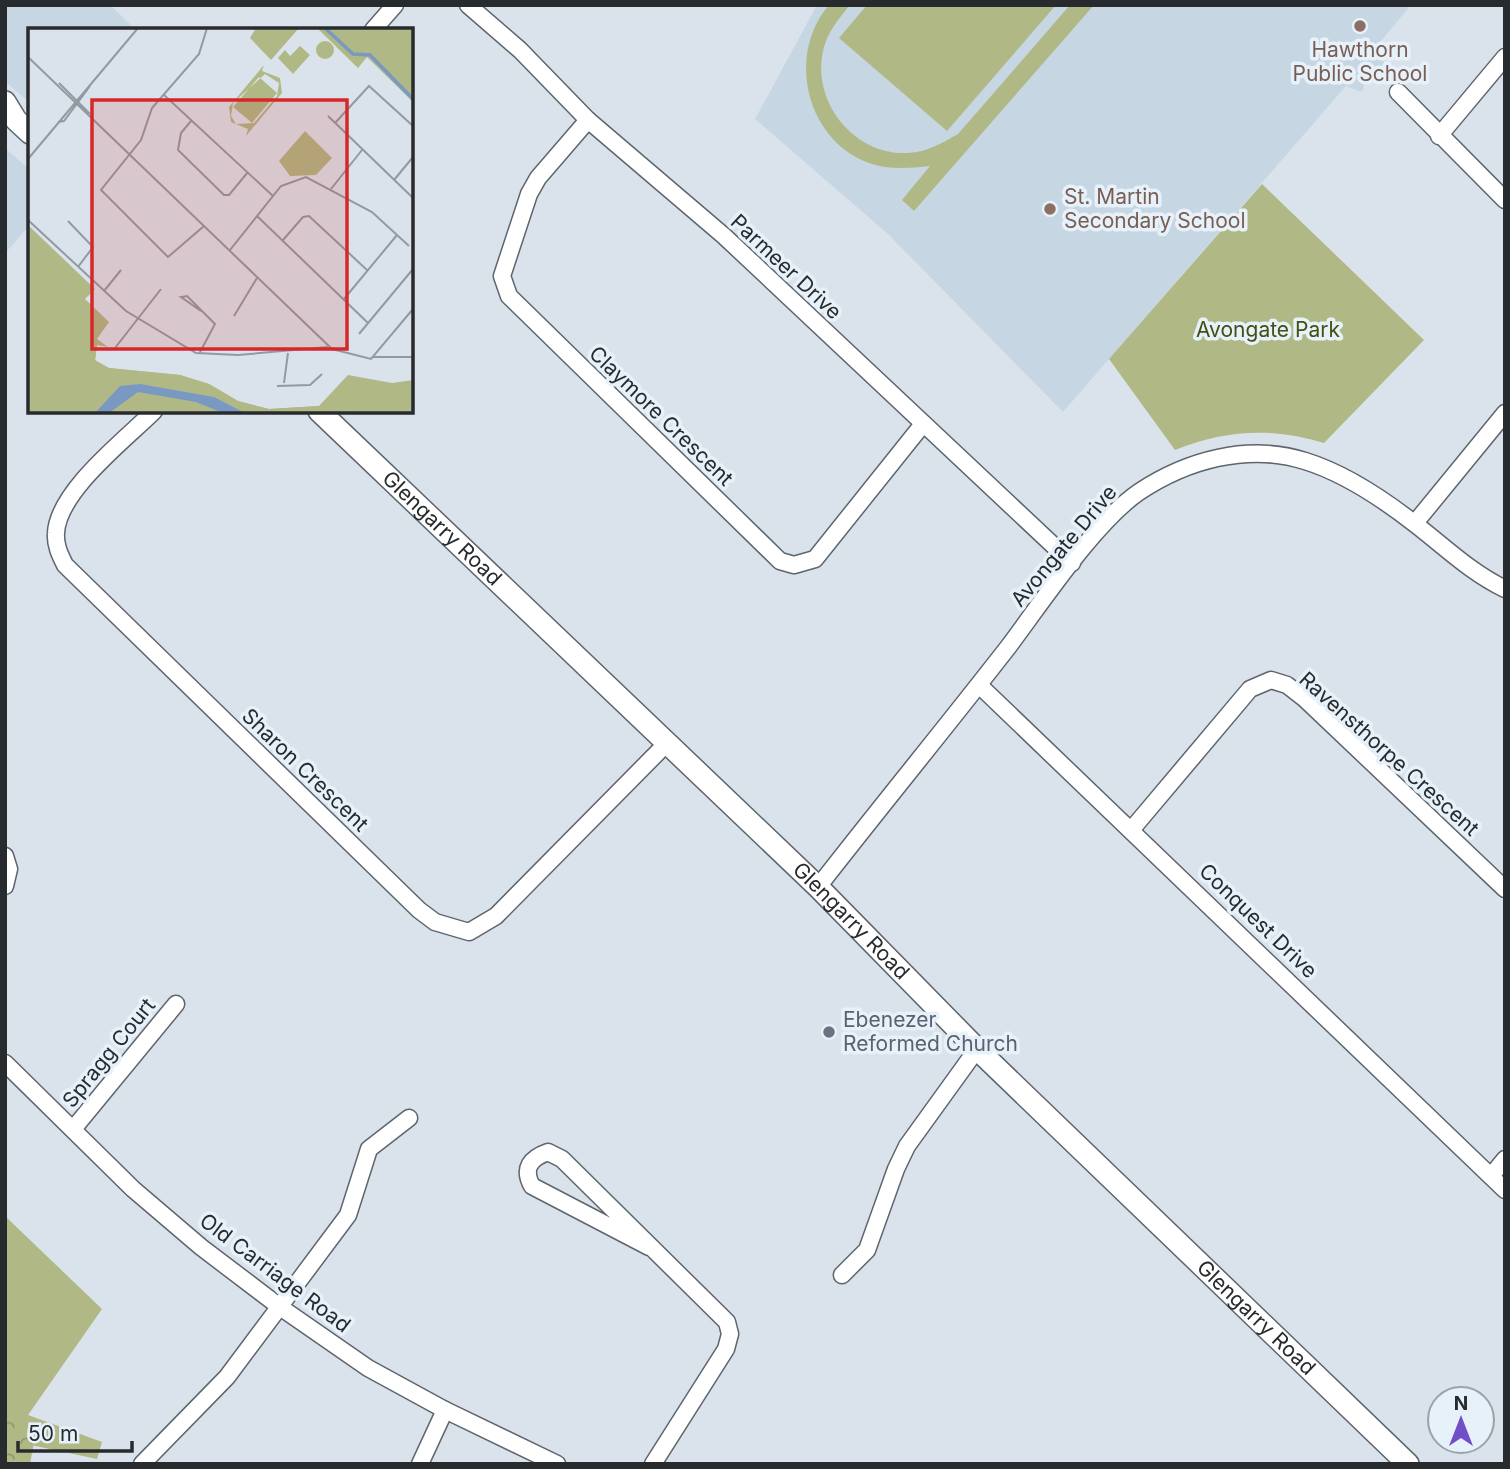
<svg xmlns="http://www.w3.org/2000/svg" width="1510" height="1469" viewBox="0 0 1510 1469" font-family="Inter,sans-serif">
<defs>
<pattern id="forest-crowns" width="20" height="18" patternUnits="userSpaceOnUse" patternTransform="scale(1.75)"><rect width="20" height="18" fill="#b0b986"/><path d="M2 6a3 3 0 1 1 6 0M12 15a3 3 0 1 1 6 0" fill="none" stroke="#8f976e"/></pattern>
</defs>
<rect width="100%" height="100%" fill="#dae3ec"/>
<g fill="#c7d6e3">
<polygon points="5,5 110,5 136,30 30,30 30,103 5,81"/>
<polygon points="817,5 1411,5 1376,47 1385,64 1368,74 1362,92 1346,86 1063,412 888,234 755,119"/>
<polygon points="5,148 30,170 30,225 5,253"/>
</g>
<g fill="#b0b986">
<path d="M 829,5 L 850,5 C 841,16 831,28 826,41 C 806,95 851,156 908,153 C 927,152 942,143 958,134 L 1070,5 L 1094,5 L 914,211 L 902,200 L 930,166 C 910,168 892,170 872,164 C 807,143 785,56 829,5 Z"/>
<polygon points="867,5 1056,5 947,131 839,38"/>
<path d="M 1262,184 L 1424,340 L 1324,443 C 1272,427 1225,430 1175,450 L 1109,359 Z"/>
<polygon points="5,1216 102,1309 28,1415 102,1442 97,1459 31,1445 5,1464"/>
</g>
<polygon fill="url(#forest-crowns)" points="5,1391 34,1443 30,1464 5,1464"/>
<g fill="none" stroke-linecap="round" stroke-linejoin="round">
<defs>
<g id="minor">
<polyline points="468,5 520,50 588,120 724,236 1072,563"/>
<polyline points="373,30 395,5"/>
<polyline points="1398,92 1505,200"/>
<polyline points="588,120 538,178 529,194 502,276 509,296 780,561 794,565 815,559 923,424"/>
<polyline points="1439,136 1505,57"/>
<path d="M 154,411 C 125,440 58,491 56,533 C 55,545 60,555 65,565 L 419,910 L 435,922 L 469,932 L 496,916 L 666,744"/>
<polyline points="1415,523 1505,413"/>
<polyline points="979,685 1505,1190"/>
<polyline points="1132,829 1250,689 1271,680 1287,685 1305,699 1505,889"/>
<polyline points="5,856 9,869 5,886"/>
<path d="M 818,887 C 881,806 946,727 1009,646 C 1042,602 1095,522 1139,492 C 1187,460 1248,443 1305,461 C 1344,473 1383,499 1415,524 C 1445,547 1470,572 1505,589"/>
<polyline points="5,1063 133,1189 201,1247 280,1307 368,1368 445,1410 557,1464"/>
<polyline points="74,1128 176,1004"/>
<polyline points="1491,1176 1505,1159"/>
<path d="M 649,1247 L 532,1186 C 522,1168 531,1158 548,1152 L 562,1159 L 727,1322 L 730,1334 L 726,1349 L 653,1464"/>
<polyline points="842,1275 867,1250 896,1169 907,1146 977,1049"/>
<polyline points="142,1464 227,1377 348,1215 369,1149 409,1118"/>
<polyline points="420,1464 445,1410"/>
</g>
<g id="tertiary">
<polyline points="5,102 16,120 30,133"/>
<path id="s1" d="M 319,411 L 818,887 L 977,1049 L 1408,1464"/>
</g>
</defs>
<use href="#minor" stroke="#5e656d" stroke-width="19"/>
<use href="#tertiary" stroke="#5e656d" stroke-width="24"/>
<use href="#minor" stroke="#fff" stroke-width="16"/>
<use href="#tertiary" stroke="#fff" stroke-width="21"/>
</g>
<g fill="#8d6e63" stroke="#e7f1fa" stroke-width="2.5">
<circle cx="1360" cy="26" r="7"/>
<circle cx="1050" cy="209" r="7"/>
</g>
<circle fill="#6b7280" stroke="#e7f1fa" stroke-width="2.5" cx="829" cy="1032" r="7"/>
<g text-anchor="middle" stroke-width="7" stroke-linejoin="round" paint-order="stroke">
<g font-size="21" fill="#785e54" stroke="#e7f1fa">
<text x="1360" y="57">Hawthorn<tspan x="1360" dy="24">Public School</tspan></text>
<text x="1064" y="204" text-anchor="start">St. Martin<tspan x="1064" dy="24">Secondary School</tspan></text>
</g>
<g font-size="21" fill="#282b2e" stroke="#e7f1fa">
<text transform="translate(786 267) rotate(43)" y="7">Parmeer Drive</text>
<text transform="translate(661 416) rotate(44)" y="7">Claymore Crescent</text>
<text dy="7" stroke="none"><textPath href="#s1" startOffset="170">Glengarry Road</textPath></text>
<text transform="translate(1064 546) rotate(-50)" y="7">Avongate Drive</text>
<text transform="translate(1389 754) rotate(42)" y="7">Ravensthorpe Crescent</text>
<text transform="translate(305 770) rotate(44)" y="7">Sharon Crescent</text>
<text dy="7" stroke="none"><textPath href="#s1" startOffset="737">Glengarry Road</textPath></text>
<text transform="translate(1258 921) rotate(44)" y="7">Conquest Drive</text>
<text transform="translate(109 1053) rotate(-51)" y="7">Spragg Court</text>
<text transform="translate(275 1273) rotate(37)" y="7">Old Carriage Road</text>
<text dy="7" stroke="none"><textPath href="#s1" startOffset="1304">Glengarry Road</textPath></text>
</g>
<g font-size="21" fill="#474e13" stroke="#e7f1fa">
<text x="1268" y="337">Avongate Park</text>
</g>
<g font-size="21" fill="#5b616d" stroke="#e7f1fa" text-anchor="start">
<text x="843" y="1027">Ebenezer<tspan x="843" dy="24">Reformed Church</tspan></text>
</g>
</g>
<g transform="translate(28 28)">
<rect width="385" height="385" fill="#dae3ec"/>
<path d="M 228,0 L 271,0 L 243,32 L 222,10 ZM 289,0 L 385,0 L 385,74 L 339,29 L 330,40 ZM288 22a9 9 0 1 1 18 0a9 9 0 1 1-18 0ZM 272,18 L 282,27 L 265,46 L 250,30 L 257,22 L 262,28 ZM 236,37 L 234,43 L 252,50 L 254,65 L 218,108 L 220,101 L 203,94 L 201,79 ZM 237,46 L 251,55 L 249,68 L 226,95 L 208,96 L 203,88 L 205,75 ZM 231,49 L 249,65 L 224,95 L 205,79 ZM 277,103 L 304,130 L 288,147 L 262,148 L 251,133 ZM 0,197 L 67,261 L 57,271 L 81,294 L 69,311 L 80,319 L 69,317 L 67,332 L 81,340 L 152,347 L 181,356 L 210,373 L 241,381 L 291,378 L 318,383 L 385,363 L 385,385 L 0,385 Z" fill="#b0b986" fill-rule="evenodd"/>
<path d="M 19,288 L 36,311 L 48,318 L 42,288 L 58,296 L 69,316 L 67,333 L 81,340 L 152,347 L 181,356 L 210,373 L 241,381 L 291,378 L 320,347 L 364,355 L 385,352 L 385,368 L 318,383 L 234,385 L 217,377 L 178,357 L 93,354 L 0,373 L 0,349 L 22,349 L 25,328 L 14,316 ZM 110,364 L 168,374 L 179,377 L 195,385 L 169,375 L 109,371 Z" fill="#b0b986"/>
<path d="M 112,356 L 186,369 L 217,385 L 195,385 L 168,374 L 110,364 L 81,385 L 67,385 L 92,358 Z" fill="#7999c2"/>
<path fill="none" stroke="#7999c2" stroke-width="3.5" d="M 297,0 L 325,26 L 342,27 L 385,71"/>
<path fill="none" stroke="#9399a0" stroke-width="2" d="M 0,29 L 304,321 L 343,331 L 385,281M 31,55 L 62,86M 136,67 L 245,168M 300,88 L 385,170M 163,93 L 153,105 L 150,122 L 196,167 L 201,167 L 220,144M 30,94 L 36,93 L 62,58M 307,95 L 341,58 L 385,98M 0,131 L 110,0M 366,152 L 385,129M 303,161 L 334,122M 229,188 L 340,295M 0,192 L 98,283 L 168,325 L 210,327 L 300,319M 40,193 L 65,219 L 50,239M 176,198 L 140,229 L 73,162 L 113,112 L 124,80 L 171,26 L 179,0M 255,212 L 275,189 L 281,188 L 339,242M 202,222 L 253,158 L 278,149 L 344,184 L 381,218M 76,263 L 93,242M 316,271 L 369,207M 206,288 L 229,250M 331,306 L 385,241M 87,320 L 133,261M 171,326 L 187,296 L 159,268 L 153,269 L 173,283M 345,329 L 385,329M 256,355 L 260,325M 249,358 L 282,357 L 294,346"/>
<path fill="#d62828" fill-opacity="0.15" stroke="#d62828" stroke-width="3.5" d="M 64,72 L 319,72 L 319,321 L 64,321 Z"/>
<rect width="385" height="385" fill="none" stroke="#282b2e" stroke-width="3.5"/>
</g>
<rect width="1510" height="1469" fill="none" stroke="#282b2e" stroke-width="14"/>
<g transform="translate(1461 1420)"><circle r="33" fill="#e7f1fa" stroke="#9ba2a8" stroke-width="2"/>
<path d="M0-5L12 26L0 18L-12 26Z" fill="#714ec7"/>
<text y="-10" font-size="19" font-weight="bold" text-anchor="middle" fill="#282b2e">N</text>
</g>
<path d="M18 1441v10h114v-10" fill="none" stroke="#282b2e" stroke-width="3.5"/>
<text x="28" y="1441" font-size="21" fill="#282b2e" stroke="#e7f1fa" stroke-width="5" paint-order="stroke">50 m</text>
</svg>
